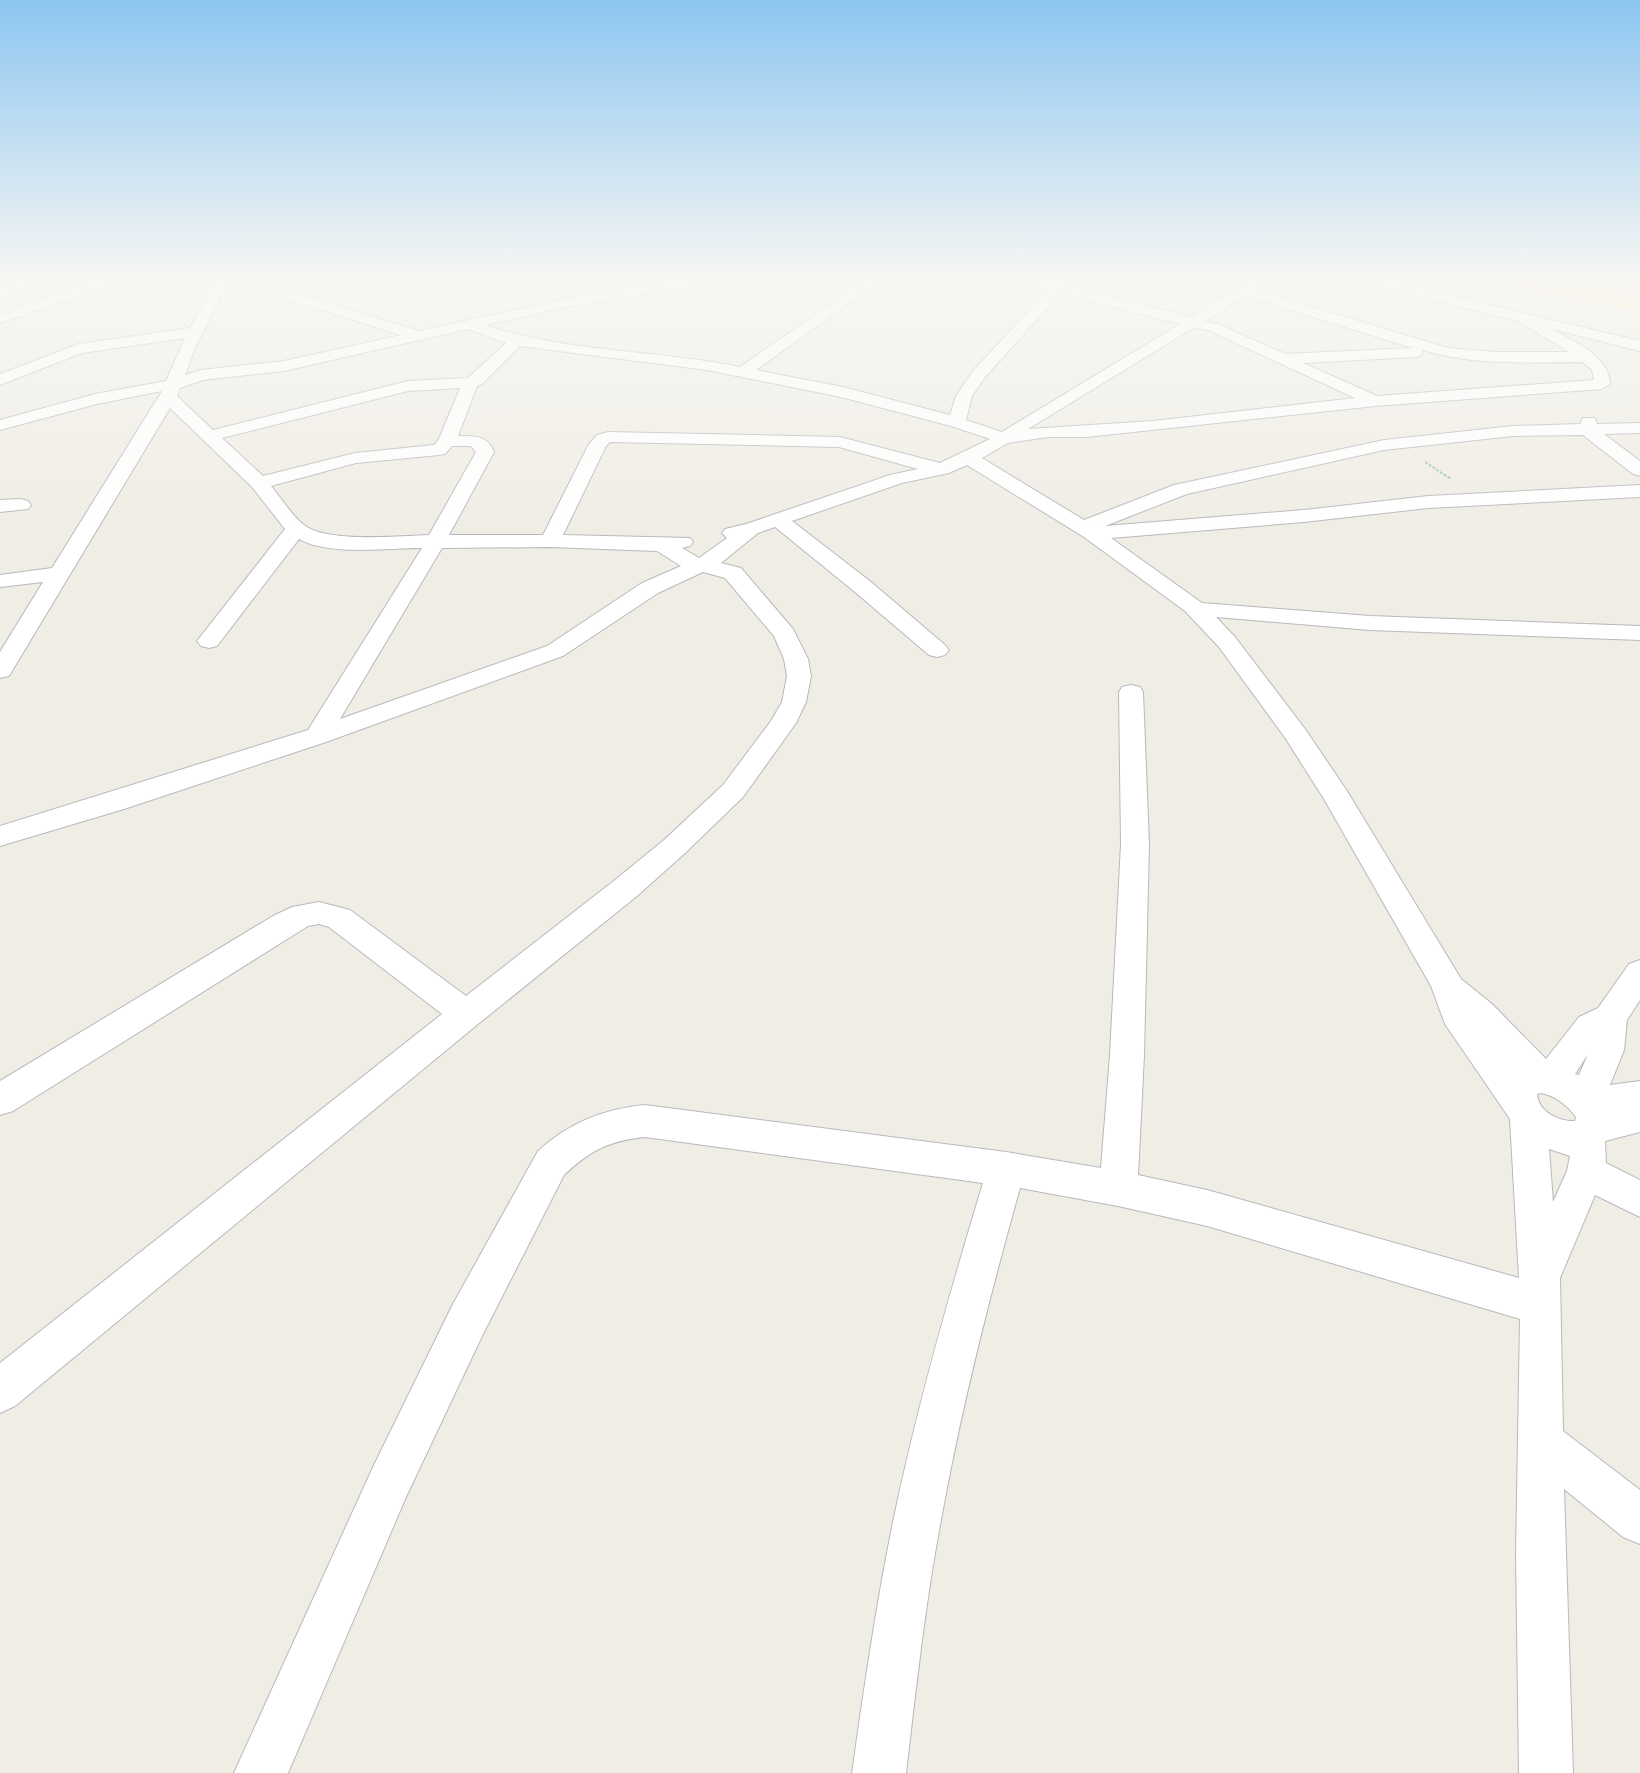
<svg xmlns="http://www.w3.org/2000/svg" width="1640" height="1773" viewBox="0 0 1640 1773" font-family="Mulish,sans-serif">
<rect width="100%" height="100%" fill="#f0ede5"/>
<g fill="none" stroke-linecap="round" stroke-linejoin="round">
<defs>
<g id="minor">
<polygon points="23,280 42,280 0,299 0,290"/>
<polygon points="100,280 120,280 118,283 0,323 0,314"/>
<path d="M 215,280 L 229,280 L 196,346 L 185,375 L 201,370 L 284,361 L 401,335 L 287,299 L 285,296 L 287,293 L 292,292 L 419,331 L 566,299 L 683,280 L 716,280 L 709,284 L 566,307 L 485,325 C 563,352 657,350 740,367 L 865,280 L 881,280 L 756,370 L 843,387 L 950,415 L 956,396 L 973,371 L 1048,290 L 1021,283 L 1019,280 L 1043,280 L 1055,283 L 1057,280 L 1072,280 L 1067,286 L 1191,317 L 1253,280 L 1270,280 L 1256,290 L 1448,348 L 1496,352 L 1569,352 L 1518,321 L 1363,283 L 1361,280 L 1385,280 L 1640,341 L 1640,351 L 1552,329 C 1573,341 1610,356 1610,384 L 1602,389 L 1375,406 L 1087,437 L 1048,437 L 1008,443 L 982,458 L 1084,520 L 1174,485 L 1384,440 L 1513,426 L 1580,424 L 1583,418 L 1595,418 L 1597,424 L 1640,423 L 1640,433 L 1604,434 L 1640,461 L 1640,476 L 1633,474 L 1583,435 L 1513,436 L 1384,450 L 1187,494 L 1105,526 L 1304,510 L 1428,496 L 1640,485 L 1640,497 L 1428,508 L 1304,522 L 1111,538 L 1202,603 L 1370,616 L 1640,626 L 1640,640 L 1370,630 L 1216,617 L 1235,637 L 1305,729 L 1347,791 L 1461,979 L 1492,1004 L 1546,1059 L 1579,1017 L 1598,1008 L 1629,964 L 1640,960 L 1640,1000 L 1627,1020 L 1624,1050 L 1610,1085 L 1640,1081 L 1640,1132 L 1605,1141 L 1606,1163 L 1640,1180 L 1640,1217 L 1595,1195 L 1560,1278 L 1563,1431 L 1640,1490 L 1640,1544 L 1623,1537 L 1564,1489 L 1573,1773 L 1519,1773 L 1516,1555 L 1520,1319 L 1207,1226 L 1118,1206 L 1020,1188 C 989,1298 961,1409 941,1520 C 925,1604 916,1689 906,1773 L 852,1773 C 864,1689 876,1605 893,1522 C 917,1407 949,1295 983,1183 L 645,1137 C 608,1141 591,1150 564,1175 L 483,1334 L 406,1497 L 288,1773 L 234,1773 L 374,1465 L 453,1304 L 538,1151 C 569,1123 603,1109 645,1105 L 1006,1152 L 1101,1168 L 1110,1055 L 1121,844 L 1119,692 L 1122,687 L 1131,685 L 1140,687 L 1143,692 L 1149,844 L 1144,1055 L 1138,1175 L 1207,1190 L 1519,1278 L 1510,1119 L 1445,1024 L 1431,986 L 1324,799 L 1286,739 L 1219,647 L 1185,611 L 1084,537 L 967,465 L 949,473 L 902,483 L 792,521 L 871,582 L 945,645 L 949,650 L 945,655 L 937,657 L 929,655 L 855,592 L 775,527 L 758,533 L 721,563 L 741,568 L 793,629 L 808,659 L 811,676 L 806,702 L 796,723 L 743,797 L 684,854 L 637,896 L 478,1024 L 15,1406 L 0,1413 L 0,1363 L 442,1014 L 329,927 L 319,924 L 308,926 L 13,1111 L 0,1115 L 0,1081 L 273,916 L 292,907 L 319,902 L 350,910 L 466,996 L 615,880 L 664,840 L 723,785 L 771,721 L 782,702 L 787,676 L 784,659 L 774,636 L 725,578 L 703,572 L 658,593 L 563,656 L 326,742 L 124,809 L 0,846 L 0,826 L 308,730 L 422,548 C 388,548 328,556 299,539 L 217,646 L 209,648 L 201,646 L 197,641 L 201,636 L 285,529 L 252,487 L 170,408 L 12,671 L 9,676 L 0,678 L 0,652 L 43,582 L 0,587 L 0,575 L 52,568 L 162,391 L 97,404 L 0,430 L 0,420 L 95,394 L 166,381 L 185,338 L 82,353 L 0,385 L 0,374 L 79,344 L 190,328 ZM 1061,293 L 1180,324 L 1002,432 L 966,420 L 972,396 L 985,377 ZM 1246,296 L 1413,348 L 1285,354 L 1220,325 L 1205,321 ZM 1195,327 L 1210,331 L 1355,398 L 1153,421 L 1028,429 ZM 468,329 L 506,343 L 468,378 L 408,381 L 213,430 L 177,396 L 180,388 L 203,380 L 284,371 ZM 520,346 L 707,370 L 841,397 L 951,426 L 990,439 L 940,463 L 840,437 L 608,432 L 597,435 L 589,444 L 543,535 L 449,535 L 494,452 C 488,435 474,436 458,436 L 477,386 L 482,384 ZM 1423,350 C 1474,366 1529,362 1582,362 L 1592,370 L 1594,380 L 1377,396 L 1303,363 L 1416,357 L 1421,355 ZM 460,388 L 439,439 L 434,445 L 355,453 L 263,476 L 222,438 L 408,391 ZM 610,442 L 839,447 L 918,469 L 890,475 L 746,524 L 725,529 L 722,533 L 727,538 L 699,558 L 682,548 L 690,546 L 693,542 L 690,538 L 563,535 L 606,446 ZM 452,446 L 471,446 L 476,452 L 429,535 C 399,536 327,543 304,525 C 292,516 281,498 271,486 L 356,463 L 439,455 L 445,454 ZM 550,547 L 657,551 L 681,566 L 642,583 L 547,646 L 340,719 L 442,548 ZM 1588,1054 L 1579,1075 L 1575,1074 ZM 1541,1093 C 1556,1096 1567,1105 1576,1117 L 1575,1121 C 1560,1122 1538,1112 1537,1094 ZM 1549,1149 L 1570,1156 L 1567,1171 L 1553,1202 Z"/>
<polygon points="21,499 28,501 31,505 28,509 0,512 0,500"/>
</g>
<polygon id="major" points="1508,280 1540,280 1640,298 1640,308 1515,284"/>
</defs>
<use href="#minor" stroke="#b6b9bd" stroke-width="2"/>
<use href="#major" stroke="#fabb54" stroke-width="2"/>
<polyline stroke="#9acda4" stroke-width="2" stroke-dasharray="3 1.5" stroke-linecap="butt" points="1425,462 1451,479"/>
<use href="#minor" fill="#fff" fill-rule="evenodd"/>
<use href="#major" fill="#ffe9ab" fill-rule="evenodd"/>
</g>
<linearGradient id="sky" x2="0" y2="1"><stop stop-color="#8dc6f1"/><stop offset="0.53" stop-color="#f8f7f3"/><stop offset="1" stop-color="#f8f7f3" stop-opacity="0"/></linearGradient>
<rect width="1640" height="528" fill="url(#sky)"/>
</svg>
